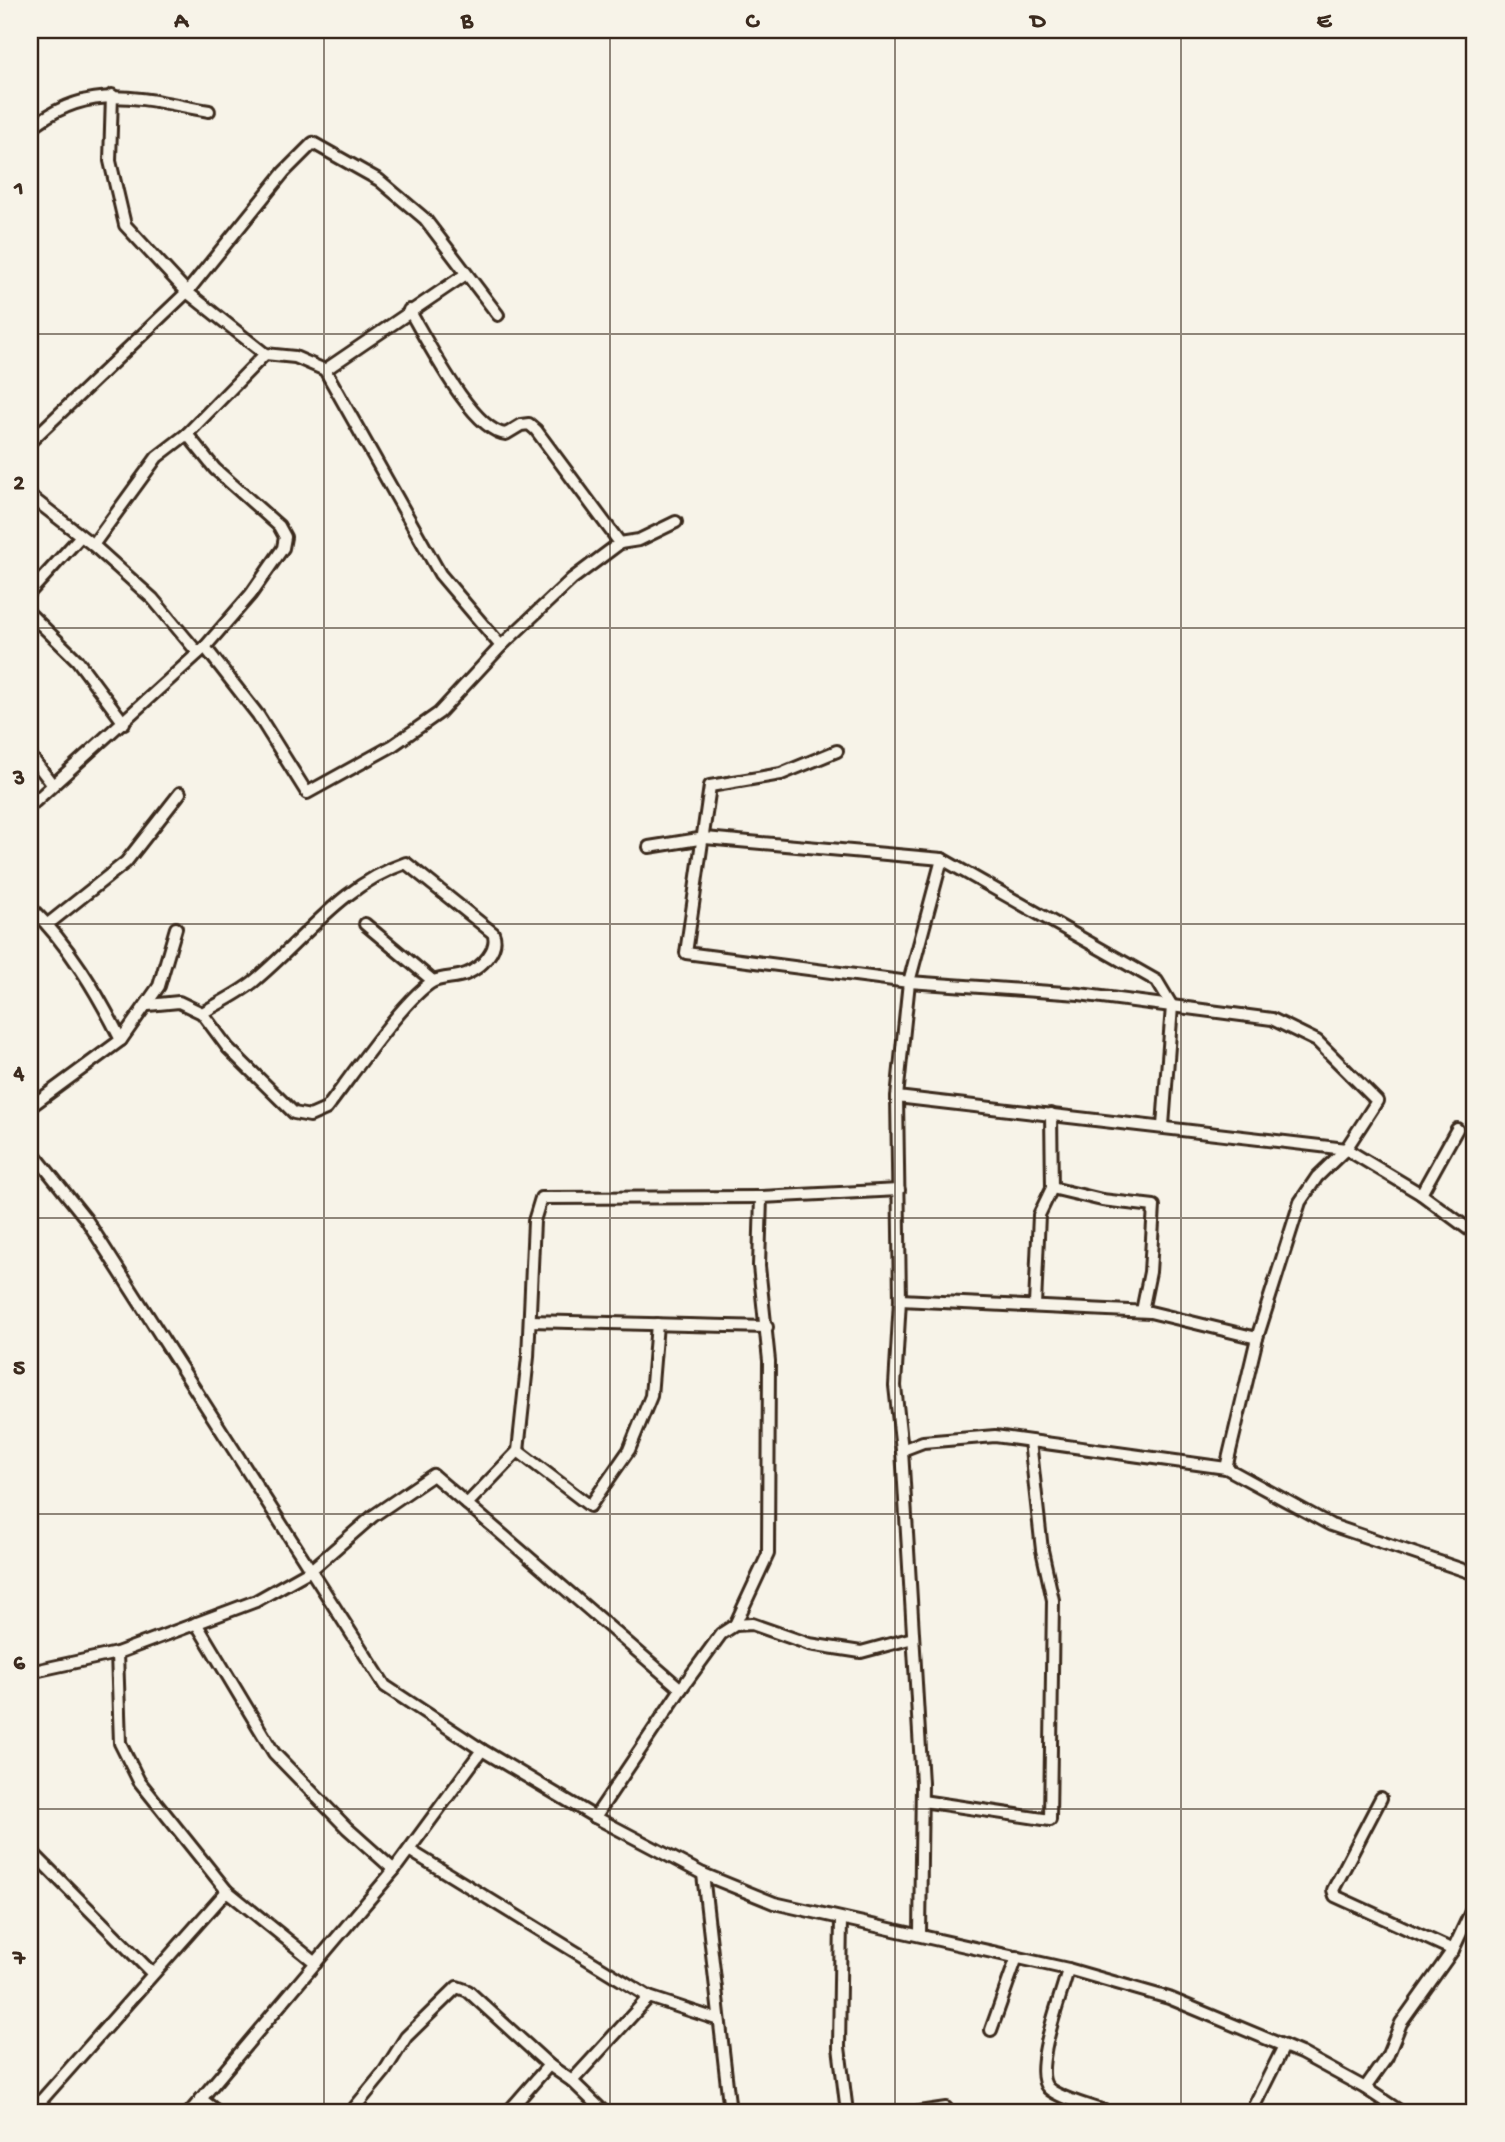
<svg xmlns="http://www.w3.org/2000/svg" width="1505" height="2142" viewBox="0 0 1505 2142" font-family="'Gochi Hand',sans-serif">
<rect width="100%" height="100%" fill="#f7f3e8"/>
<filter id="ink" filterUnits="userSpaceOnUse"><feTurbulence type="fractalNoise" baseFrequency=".0143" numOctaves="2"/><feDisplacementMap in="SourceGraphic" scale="14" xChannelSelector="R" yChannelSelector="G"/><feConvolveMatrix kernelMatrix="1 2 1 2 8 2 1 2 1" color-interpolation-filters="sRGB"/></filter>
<g filter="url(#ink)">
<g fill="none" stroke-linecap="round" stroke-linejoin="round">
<defs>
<g id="minor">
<path d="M 30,129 C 88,80 141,99 209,111"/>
<polyline points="498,315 425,219 379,180 313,143 284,172 187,292 265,354 295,357 325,370 440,574 501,646"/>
<polyline points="325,370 466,274"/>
<polyline points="30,442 187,292 125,225 110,161 112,95"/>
<polyline points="30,496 93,545 153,599 198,653"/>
<polyline points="620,543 639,540 676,522"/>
<polyline points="93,545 157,457 187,434 265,354"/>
<polyline points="30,592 80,537"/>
<polyline points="30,614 77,660 124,723"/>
<path d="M 205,647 L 258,715 L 307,793 L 392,746 L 439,713 L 501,646 L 572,579 L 620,543 L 536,430 L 529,424 L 521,425 L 506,434 C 472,431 427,340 409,310"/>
<polyline points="837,751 781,774 710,786 686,953 909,982 1079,994 1272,1019 1317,1041 1377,1101 1346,1149 1317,1177 1300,1202 1257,1338 1226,1468"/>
<polyline points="30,755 52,784"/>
<polyline points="30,806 205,647 251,594 283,548 285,537 279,526 215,469 187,434"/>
<polyline points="649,847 705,838 942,859 1157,981 1172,1006 1163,1126"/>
<path d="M 406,863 L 493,933 C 500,949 481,968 466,974 C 456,978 444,977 434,981 C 407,994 348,1081 326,1109 L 310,1116 L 294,1113 L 228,1048 L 202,1013 C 219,1003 238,994 253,982 C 304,940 341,885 406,863 Z"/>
<path d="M 30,907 C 69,945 97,992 121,1040"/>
<polyline points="48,924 126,862 180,793"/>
<polyline points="365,924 433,981"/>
<polyline points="148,1005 179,1002 202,1013"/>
<polyline points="897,1097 909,982 942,859"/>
<polyline points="30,1107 121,1040 159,986 176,928"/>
<polyline points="1051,1114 1052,1188"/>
<polyline points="30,1149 86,1219 385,1686 482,1750 595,1817 703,1874 774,1903 1068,1969 1169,1998 1301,2053 1365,2088 1401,2112"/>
<polyline points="1421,1194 1457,1129"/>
<polyline points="900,1300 1150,1312 1257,1338"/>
<polyline points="1035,1305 1039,1215 1052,1188 1102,1200 1154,1206 1150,1272 1142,1311"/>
<polyline points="530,1321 767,1327"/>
<polyline points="902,1450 895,1386 900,1300 897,1097 1346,1149 1421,1194 1475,1234"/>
<polyline points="518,1451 590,1506 629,1450 651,1396 657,1324"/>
<polyline points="467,1504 681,1689"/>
<polyline points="196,1623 274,1753 347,1828 394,1870"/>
<polyline points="735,1625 768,1554 769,1361 759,1266 761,1197 899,1190"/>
<polyline points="117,1653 120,1743 139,1781 227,1891 316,1963"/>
<polyline points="30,1672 117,1653 256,1601 311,1570 373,1516 433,1475 467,1504 518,1451 528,1357 534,1221 541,1198 761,1197"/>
<polyline points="1381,1798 1333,1890 1335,1896 1453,1950"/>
<polyline points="922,1801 1050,1820 1053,1600 1042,1550 1030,1441"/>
<polyline points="595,1817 681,1689 721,1634 735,1625 752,1624 809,1644 861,1652 913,1638"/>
<polyline points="30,1850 152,1973"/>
<polyline points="409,1850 649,1997"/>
<polyline points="703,1874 730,2112"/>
<polyline points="841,1919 839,2047 847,2112"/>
<polyline points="920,1933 922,1783 902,1450 923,1442 995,1436 1226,1468 1331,1525 1475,1574"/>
<path d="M 1068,1969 C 1063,1992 1031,2071 1048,2088 C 1058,2098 1093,2107 1107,2112"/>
<polyline points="991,2030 1017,1957"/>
<polyline points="572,2081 604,2112"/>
<polyline points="1365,2088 1387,2057 1401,2023 1453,1950 1475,1903"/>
<polyline points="201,2099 218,2112"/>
<polyline points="31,2112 227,1891"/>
<polyline points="190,2112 394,1870 482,1750"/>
<polyline points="351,2112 384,2072 406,2037 457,1987 468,1991 549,2065"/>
<polyline points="508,2112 549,2065 572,2081 649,1997 719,2020"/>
<polyline points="919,2112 946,2108"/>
<polyline points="1251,2112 1284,2046"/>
</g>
</defs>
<use href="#minor" stroke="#3b2a1e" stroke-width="16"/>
<use href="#minor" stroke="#f7f3e8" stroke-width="10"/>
</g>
</g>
<path fill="none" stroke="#3b2a1e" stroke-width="2" stroke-opacity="0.55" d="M 324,30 L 324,2112M 610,30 L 610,2112M 895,30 L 895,2112M 1181,30 L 1181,2112M 30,334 L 1475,334M 30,628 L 1475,628M 30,924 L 1475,924M 30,1218 L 1475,1218M 30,1514 L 1475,1514M 30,1809 L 1475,1809"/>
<rect width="1505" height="2142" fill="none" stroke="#f7f3e8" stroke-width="77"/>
<rect x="38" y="38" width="1428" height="2066" fill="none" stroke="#3b2a1e" stroke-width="2.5"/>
<g font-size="23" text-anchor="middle" font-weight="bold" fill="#3b2a1e">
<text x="181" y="27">A</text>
<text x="467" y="27">B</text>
<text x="752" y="27">C</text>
<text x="1038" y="27">D</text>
<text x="1324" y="27">E</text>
<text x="19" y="194">1</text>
<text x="19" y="489">2</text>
<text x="19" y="784">3</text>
<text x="19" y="1079">4</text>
<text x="19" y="1374">5</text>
<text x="19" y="1669">6</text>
<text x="19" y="1964">7</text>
</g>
</svg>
